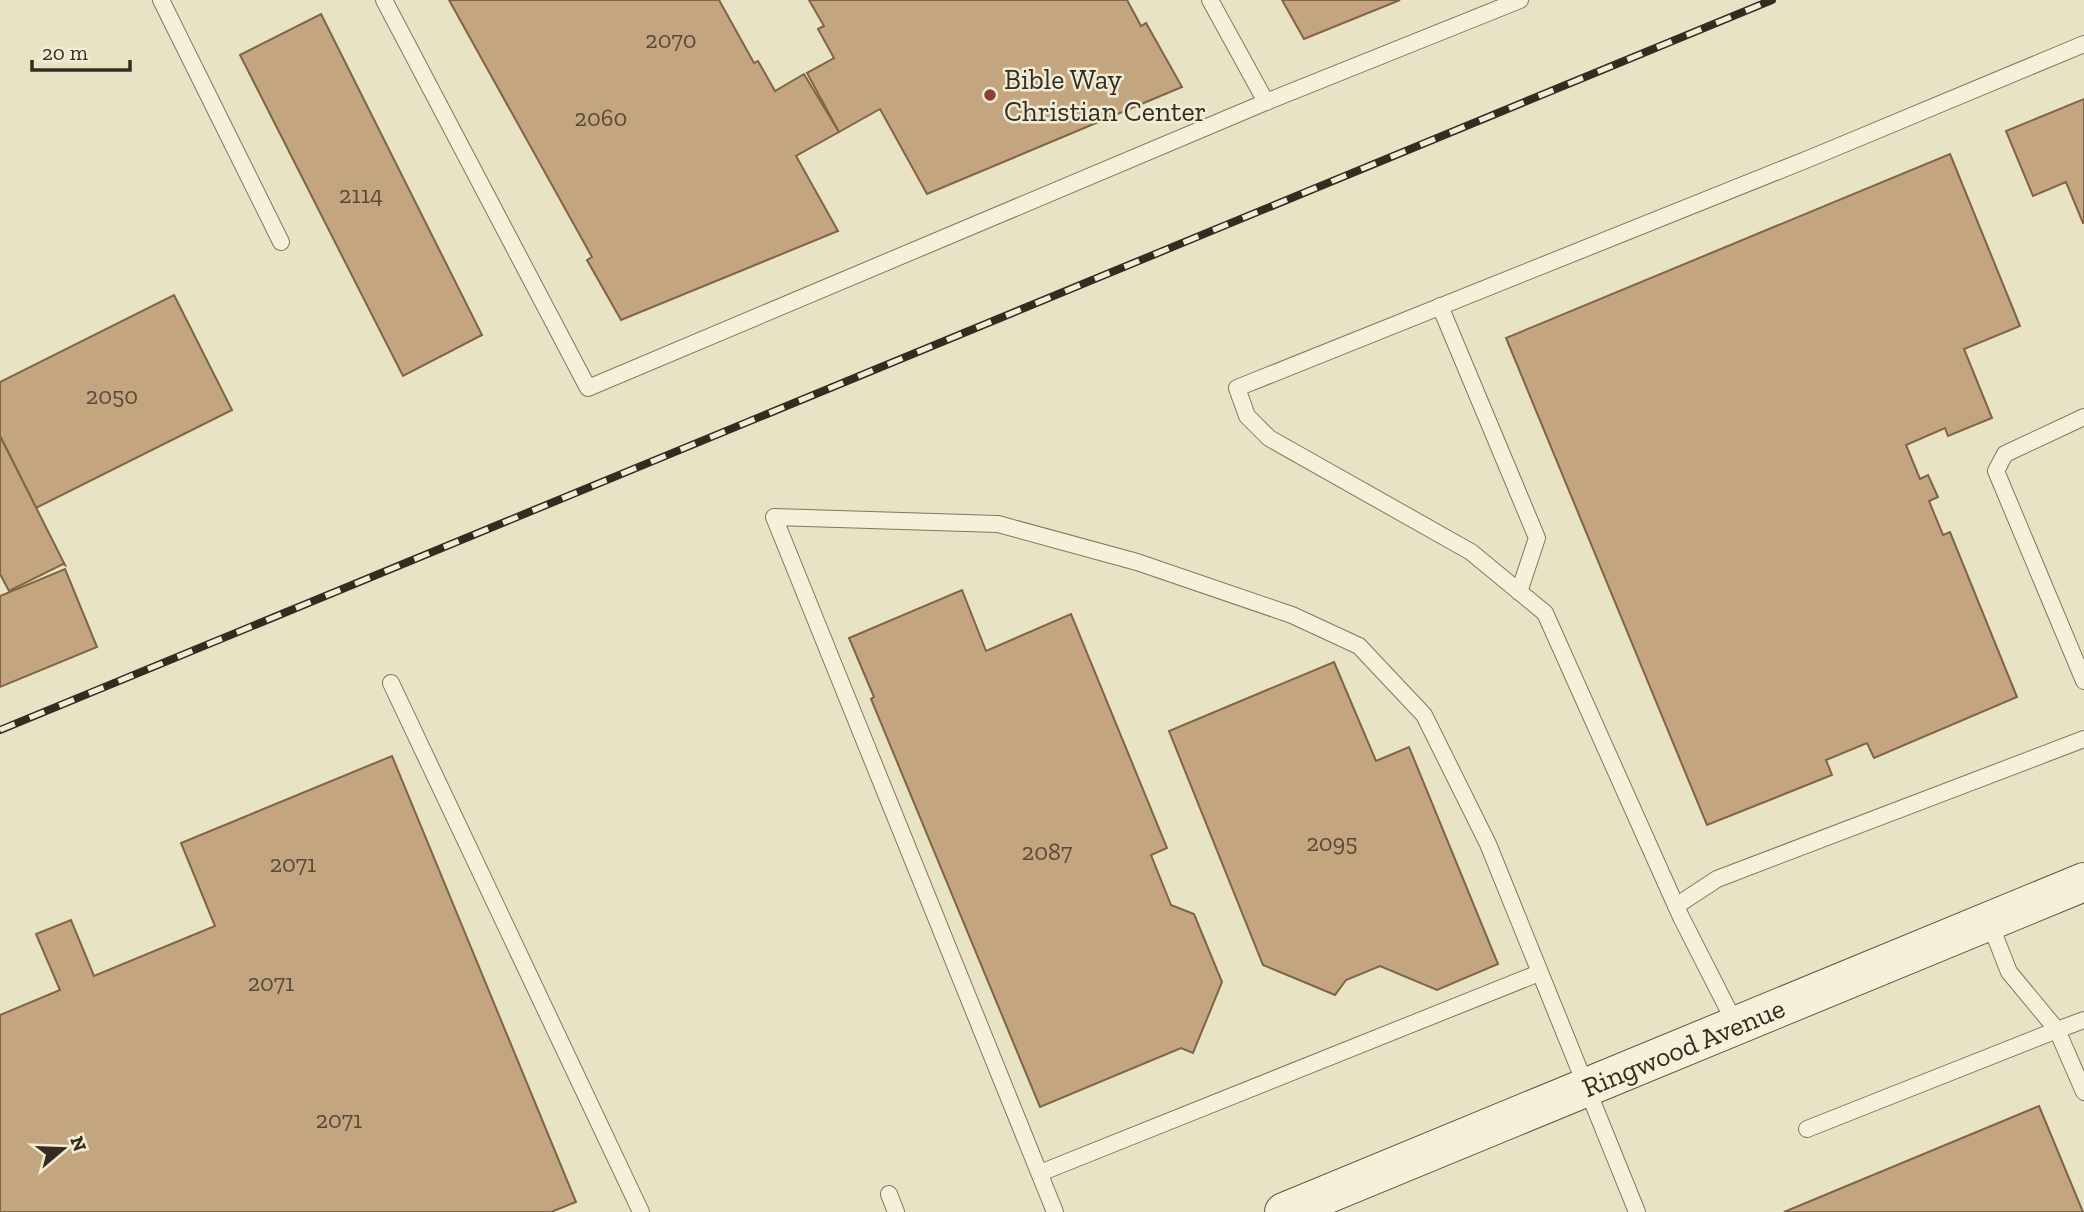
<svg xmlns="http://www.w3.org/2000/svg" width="2084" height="1212" viewBox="0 0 2084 1212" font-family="'Zilla Slab',serif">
<rect width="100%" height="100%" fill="#e9e3c6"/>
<g fill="#c3a580" stroke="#7f6446" stroke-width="2">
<polygon points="449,0 719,0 754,63 758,61 775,91 804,74 839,132 796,156 838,231 621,320 587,260 592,257"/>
<polygon points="809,0 1127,0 1141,26 1146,23 1182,87 927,194 880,109 839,132 807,73 834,58 818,29 824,26"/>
<polygon points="1282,0 1400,0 1304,39"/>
<polygon points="321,14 482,335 403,376 240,55"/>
<polygon points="2084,99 2084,223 2083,223 2066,182 2033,196 2006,131"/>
<polygon points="1950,154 2020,326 1964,349 1992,418 1948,436 1945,428 1906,445 1920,479 1928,475 1938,497 1929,501 1943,535 1950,532 2017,697 1874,758 1867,743 1826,760 1832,775 1707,825 1506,338"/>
<polygon points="174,295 232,410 36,508 0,436 0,382"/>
<polygon points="0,436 65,565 63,564 9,591 0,574"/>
<polygon points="65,569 97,647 0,687 0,596"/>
<polygon points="962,590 986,651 1071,614 1167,848 1151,855 1171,905 1194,914 1222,982 1193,1053 1181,1048 1040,1107 871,699 874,697 849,638"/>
<polygon points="1334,662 1376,761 1409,747 1498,964 1437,990 1380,966 1346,980 1335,995 1263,965 1169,731"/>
<polygon points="392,756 576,1202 551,1212 0,1212 0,1015 60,990 36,934 71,920 94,976 215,926 181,843"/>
<polygon points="2039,1106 2083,1212 1784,1212"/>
</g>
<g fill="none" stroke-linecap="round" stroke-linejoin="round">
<defs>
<g id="lane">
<polyline points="161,0 281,242"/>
<polyline points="384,0 588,388 1266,102 1210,0"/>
<polyline points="1266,102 1520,0"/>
<polyline points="1440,306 1537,538 1519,592"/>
<polyline points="2084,417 2005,454 1996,471 2084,681"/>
<polyline points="391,683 641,1212"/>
<polyline points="1676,906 1717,879 2084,739"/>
<polyline points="2084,1020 2057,1030 2084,1092"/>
<polyline points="1736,1025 1681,917 1545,613 1471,552 1269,438 1247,416 1237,388 1813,157 2084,44"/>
<polyline points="1807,1129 2057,1030 2009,972 1989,921"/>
<polyline points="1040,1173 1539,973"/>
<polyline points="889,1194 896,1212"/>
<polyline points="1055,1212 774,517 998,524 1137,562 1292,615 1359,646 1424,715 1488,844 1637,1212"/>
</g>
<g id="secondary">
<path id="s1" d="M 1284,1212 L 2084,882"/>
</g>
</defs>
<use href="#lane" stroke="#83765e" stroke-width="18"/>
<use href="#secondary" stroke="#645741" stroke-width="40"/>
<use href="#lane" stroke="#f5f0d9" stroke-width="16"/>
<use href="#secondary" stroke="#f5f0d9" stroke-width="38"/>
<defs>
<polyline id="rail" points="0,730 1772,0"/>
</defs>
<use href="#rail" stroke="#342c20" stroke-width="8"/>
<use href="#rail" stroke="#f1edd5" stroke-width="5" stroke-dasharray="16" stroke-linecap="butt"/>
</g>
<circle fill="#8b3f35" stroke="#f1edd5" stroke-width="2.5" cx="990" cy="95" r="7"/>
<g text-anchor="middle" stroke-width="5" stroke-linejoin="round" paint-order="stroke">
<g font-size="24" fill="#584a38">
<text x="671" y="48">2070</text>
<text x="601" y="126">2060</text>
<text x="361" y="203">2114</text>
<text x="112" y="404">2050</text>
<text x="1332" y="851">2095</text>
<text x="1047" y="860">2087</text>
<text x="293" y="872">2071</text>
<text x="271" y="991">2071</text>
<text x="339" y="1128">2071</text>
</g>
<g font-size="28" fill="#342c20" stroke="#f1edd5" text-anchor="start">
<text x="1004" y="89">Bible Way<tspan x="1004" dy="32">Christian Center</tspan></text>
</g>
<g font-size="28" fill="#342c20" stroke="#f1edd5">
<text dy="10" stroke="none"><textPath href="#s1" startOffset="432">Ringwood Avenue</textPath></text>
</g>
</g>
<g transform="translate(63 1149) rotate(71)" stroke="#f1edd5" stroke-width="5" paint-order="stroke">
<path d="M0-5L12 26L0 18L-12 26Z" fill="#342c20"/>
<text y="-10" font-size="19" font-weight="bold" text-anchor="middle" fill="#342c20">N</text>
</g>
<path d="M32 60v10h98v-10" fill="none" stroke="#342c20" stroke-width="3.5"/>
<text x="42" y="60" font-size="21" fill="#342c20" stroke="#f1edd5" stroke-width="5" paint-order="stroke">20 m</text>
</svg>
